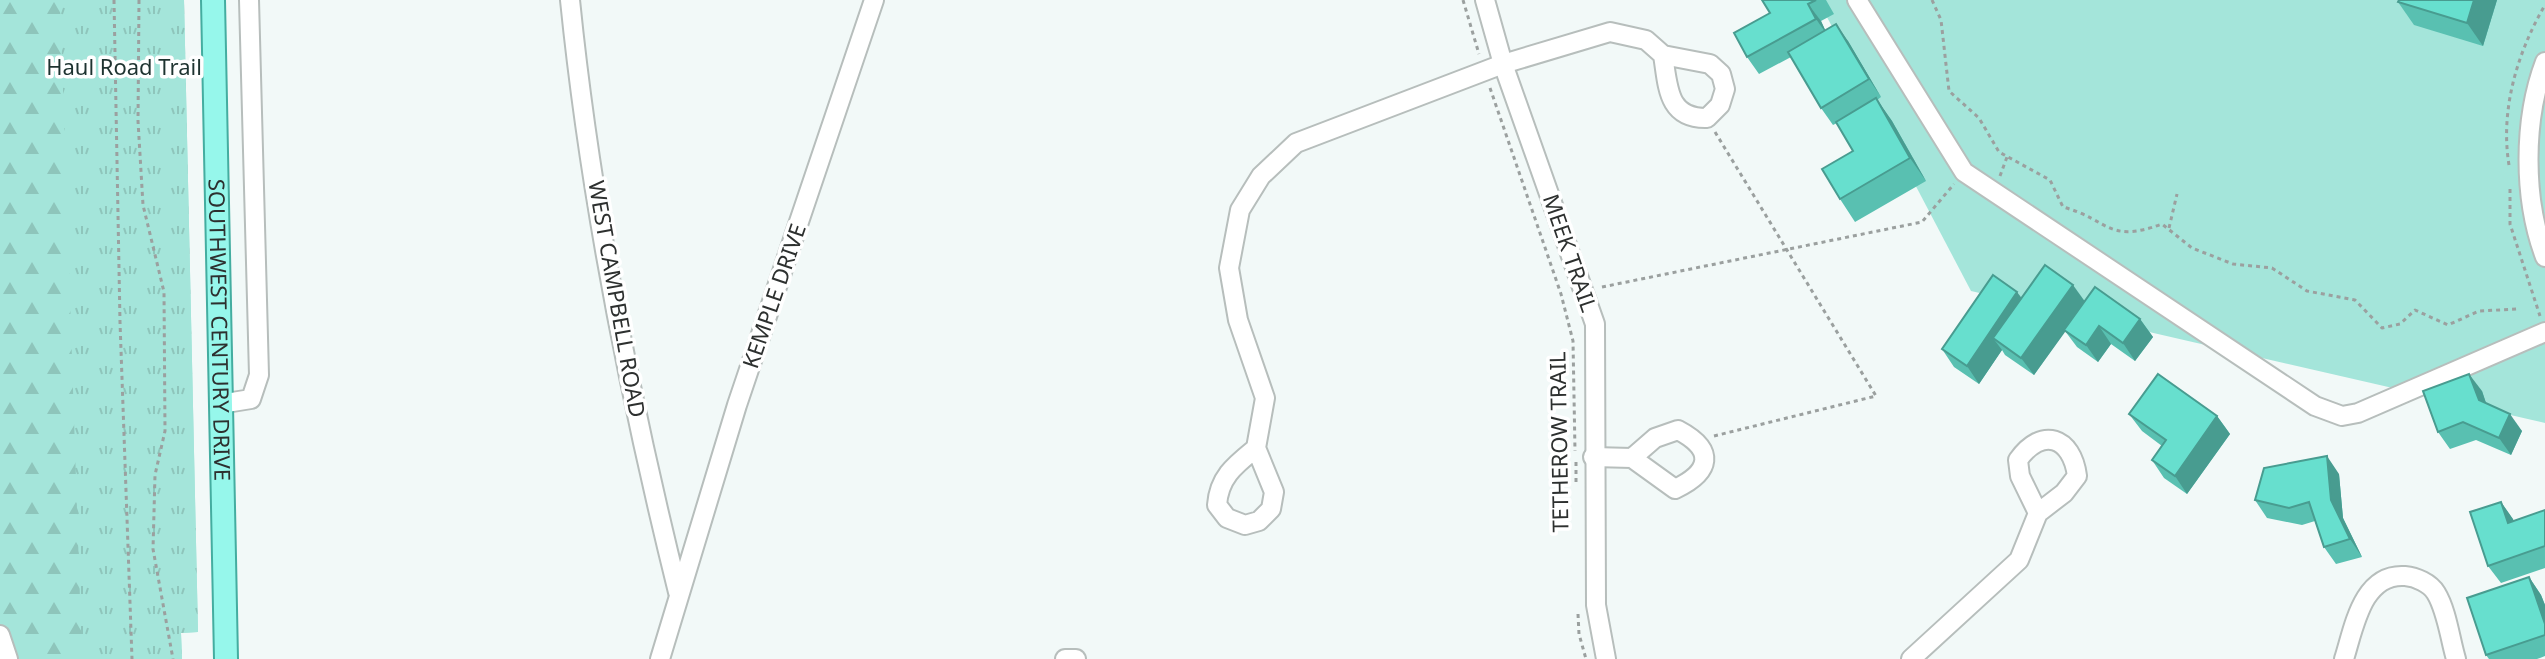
<svg xmlns="http://www.w3.org/2000/svg" width="2545" height="659" viewBox="0 0 2545 659" font-family="'Noto Sans',sans-serif">
<defs>
<pattern id="forest-firs" width="22" height="20" patternUnits="userSpaceOnUse" patternTransform="scale(2)"><rect width="22" height="20" fill="#a4e5da"/><path d="M5 1l3.5 6h-7zM16 11l3.5 6h-7z" fill="#8ec5bb"/></pattern>
<pattern id="park-tufts" width="24" height="20" patternUnits="userSpaceOnUse" patternTransform="scale(2)"><rect width="24" height="20" fill="#a4e5da"/><path d="M3 7l-1-3M5 7V3M7 7l1-3M15 17l-1-3M17 17v-4M19 17l1-3" fill="none" stroke="#8ec5bb"/></pattern>
</defs>
<rect width="100%" height="100%" fill="#f2f9f8"/>
<polygon fill="#a4e5da" points="1818,0 2545,0 2545,423 1971,291"/>
<polygon fill="url(#forest-firs)" points="0,0 184,0 198,632 181,633 182,659 0,659"/>
<polygon fill="url(#park-tufts)" points="60,0 184,0 198,632 181,633 182,659 82,659"/>
<g fill="none" stroke-linecap="round" stroke-linejoin="round">
<defs>
<g id="minor">
<path d="M 570,0 C 590,197 630,399 678,592"/>
<polyline points="1485,0 1503,64 1595,324 1596,605 1606,659"/>
<polyline points="1857,0 1964,172 2315,406 2342,416 2358,413 2545,332"/>
<path d="M 2545,62 C 2523,120 2523,199 2545,257"/>
<polyline points="220,404 251,399 259,375 249,0"/>
<path d="M 1256,448 C 1235,465 1219,477 1217,505 L 1227,518 L 1245,525 L 1259,521 L 1271,509 L 1274,492 L 1256,448 L 1265,398 L 1238,320 L 1229,268 L 1240,210 L 1261,176 L 1296,143 L 1503,64 L 1610,32 L 1646,40 L 1663,55 L 1710,64 L 1721,74 L 1725,89 L 1720,105 L 1707,118 C 1667,119 1668,86 1663,55"/>
<path d="M 1593,457 L 1632,458 L 1675,489 C 1711,472 1716,450 1678,430 L 1655,438 L 1632,458"/>
<polyline points="0,635 8,659"/>
<polyline points="660,659 737,405 874,0"/>
<polyline points="1065,659 1076,659"/>
<path d="M 1911,659 L 2019,560 L 2038,513 L 2064,493 L 2077,476 C 2072,437 2042,426 2018,460 L 2020,476 L 2038,513"/>
<path d="M 2344,659 C 2354,628 2362,573 2405,576 C 2416,577 2430,583 2436,593 C 2447,611 2450,639 2456,659"/>
</g>
<g id="major">
<path id="s1" d="M 213,0 L 226,659"/>
</g>
</defs>
<use href="#minor" stroke="#b7bebc" stroke-width="22"/>
<use href="#major" stroke="#44ada0" stroke-width="26"/>
<g stroke="#9ba09f" stroke-width="3" stroke-dasharray="4 4" stroke-linecap="butt">
<polyline points="114,0 120,322 132,659"/>
<polyline points="139,0 138,121 143,205 164,292 165,431 155,475 153,549 173,659"/>
<polyline points="1463,0 1479,54"/>
<path d="M 1932,0 L 1941,20 L 1949,91 L 1979,118 L 1999,152 L 2050,180 L 2063,207 C 2110,220 2107,244 2162,224 L 2192,248 L 2233,264 L 2272,268 L 2307,291 L 2355,300 L 2382,328 L 2400,324 L 2415,310 L 2448,325 L 2479,311 L 2518,309"/>
<polyline points="1490,88 1561,294 1573,341 1575,451"/>
<path d="M 2509,165 C 2500,110 2517,53 2545,5"/>
<polyline points="2000,176 2007,157"/>
<polyline points="2510,189 2510,224 2540,316"/>
<polyline points="2169,228 2177,194"/>
<polyline points="1602,287 1922,222 1954,184"/>
<polyline points="1714,436 1876,396 1715,132"/>
<polyline points="1576,462 1576,483"/>
<polyline points="1578,614 1579,634 1586,659"/>
</g>
<use href="#minor" stroke="#fff" stroke-width="18"/>
<use href="#major" stroke="#96f7eb" stroke-width="22"/>
</g>
<g fill="#59c0b1">
<polygon points="1762,0 1826,0 1834,14 1821,21 1825,30 1848,41 1881,97 1877,100 1892,121 1926,181 1855,222 1840,199 1853,151 1837,123 1833,125 1821,108 1791,57 1759,74 1747,57 1770,13"/>
<polygon points="2399,0 2497,0 2483,46 2414,25 2398,2"/>
<polygon points="2021,298 2085,301 2140,319 2153,337 2135,361 2111,344 2098,362 2077,347 2065,331 2034,375 2005,355 2002,350 1979,384 1954,367 1942,349"/>
<polygon points="2482,391 2486,403 2522,431 2511,455 2476,440 2450,449 2438,432"/>
<polygon points="2129,414 2217,416 2230,434 2187,494 2164,478 2152,460 2162,446 2142,431"/>
<polygon points="2339,474 2343,518 2362,557 2336,564 2324,547 2315,521 2302,525 2267,518 2255,500"/>
<polygon points="2501,502 2514,521 2545,510 2545,568 2501,583 2488,566"/>
<polygon points="2529,577 2541,595 2545,605 2545,656 2537,659 2489,659 2486,655"/>
</g>
<g fill="#489c90">
<polygon points="2474,0 2497,0 2483,46 2467,23"/>
<polygon points="1808,4 1821,21 1828,36 1816,19"/>
<polygon points="1836,24 1848,41 1881,97 1869,79"/>
<polygon points="1876,98 1892,121 1926,181 1910,158"/>
<polygon points="2073,285 2086,303 2034,375 2021,358"/>
<polygon points="2017,292 2030,309 1993,338 2002,350 1979,384 1967,366"/>
<polygon points="2140,319 2153,337 2135,361 2123,343"/>
<polygon points="2099,326 2111,344 2098,362 2086,345"/>
<polygon points="2469,374 2482,391 2491,418 2479,400"/>
<polygon points="2510,414 2522,431 2511,455 2499,438"/>
<polygon points="2217,416 2230,434 2187,494 2175,476"/>
<polygon points="2327,456 2339,474 2343,518 2362,557 2350,539 2331,500"/>
<polygon points="2501,502 2513,519 2520,540 2508,523"/>
<polygon points="2529,577 2541,595 2545,605 2545,624"/>
</g>
<g fill="#67dfce" stroke="#489c90" stroke-width="2">
<polygon points="1762,0 1816,0 1808,4 1816,19 1747,57 1734,33 1770,13"/>
<polygon points="2399,0 2474,0 2467,23 2398,2"/>
<polygon points="1836,24 1869,79 1821,108 1788,52"/>
<polygon points="1876,98 1910,158 1840,199 1822,169 1853,151 1836,122"/>
<polygon points="2045,265 2073,285 2021,358 1993,338"/>
<polygon points="1993,275 2017,292 1967,366 1942,349"/>
<polygon points="2095,287 2140,319 2123,343 2099,326 2086,345 2064,330"/>
<polygon points="2158,374 2217,416 2175,476 2152,460 2166,440 2129,414"/>
<polygon points="2469,374 2479,400 2510,414 2499,438 2463,422 2438,432 2423,391"/>
<polygon points="2327,456 2331,500 2350,539 2324,547 2309,502 2289,508 2255,500 2264,468"/>
<polygon points="2501,502 2508,523 2545,510 2545,546 2488,566 2470,512"/>
<polygon points="2529,577 2545,624 2545,635 2486,655 2467,598"/>
</g>
<g text-anchor="middle" stroke-width="7" stroke-linejoin="round" paint-order="stroke">
<g font-size="22" fill="#1e3330" stroke="#fff">
<text x="124" y="75">Haul Road Trail</text>
</g>
<g font-size="22" fill="#2d302f" stroke="#fff">
<text transform="translate(1570 253) rotate(71)" y="8">MEEK TRAIL</text>
<text transform="translate(774 296) rotate(-71)" y="8">KEMPLE DRIVE</text>
<text transform="translate(617 299) rotate(80)" y="8">WEST CAMPBELL ROAD</text>
<text dy="8" stroke="none"><textPath href="#s1" startOffset="330">SOUTHWEST CENTURY DRIVE</textPath></text>
<text transform="translate(1559 442) rotate(-91)" y="8">TETHEROW TRAIL</text>
</g>
</g>
</svg>
